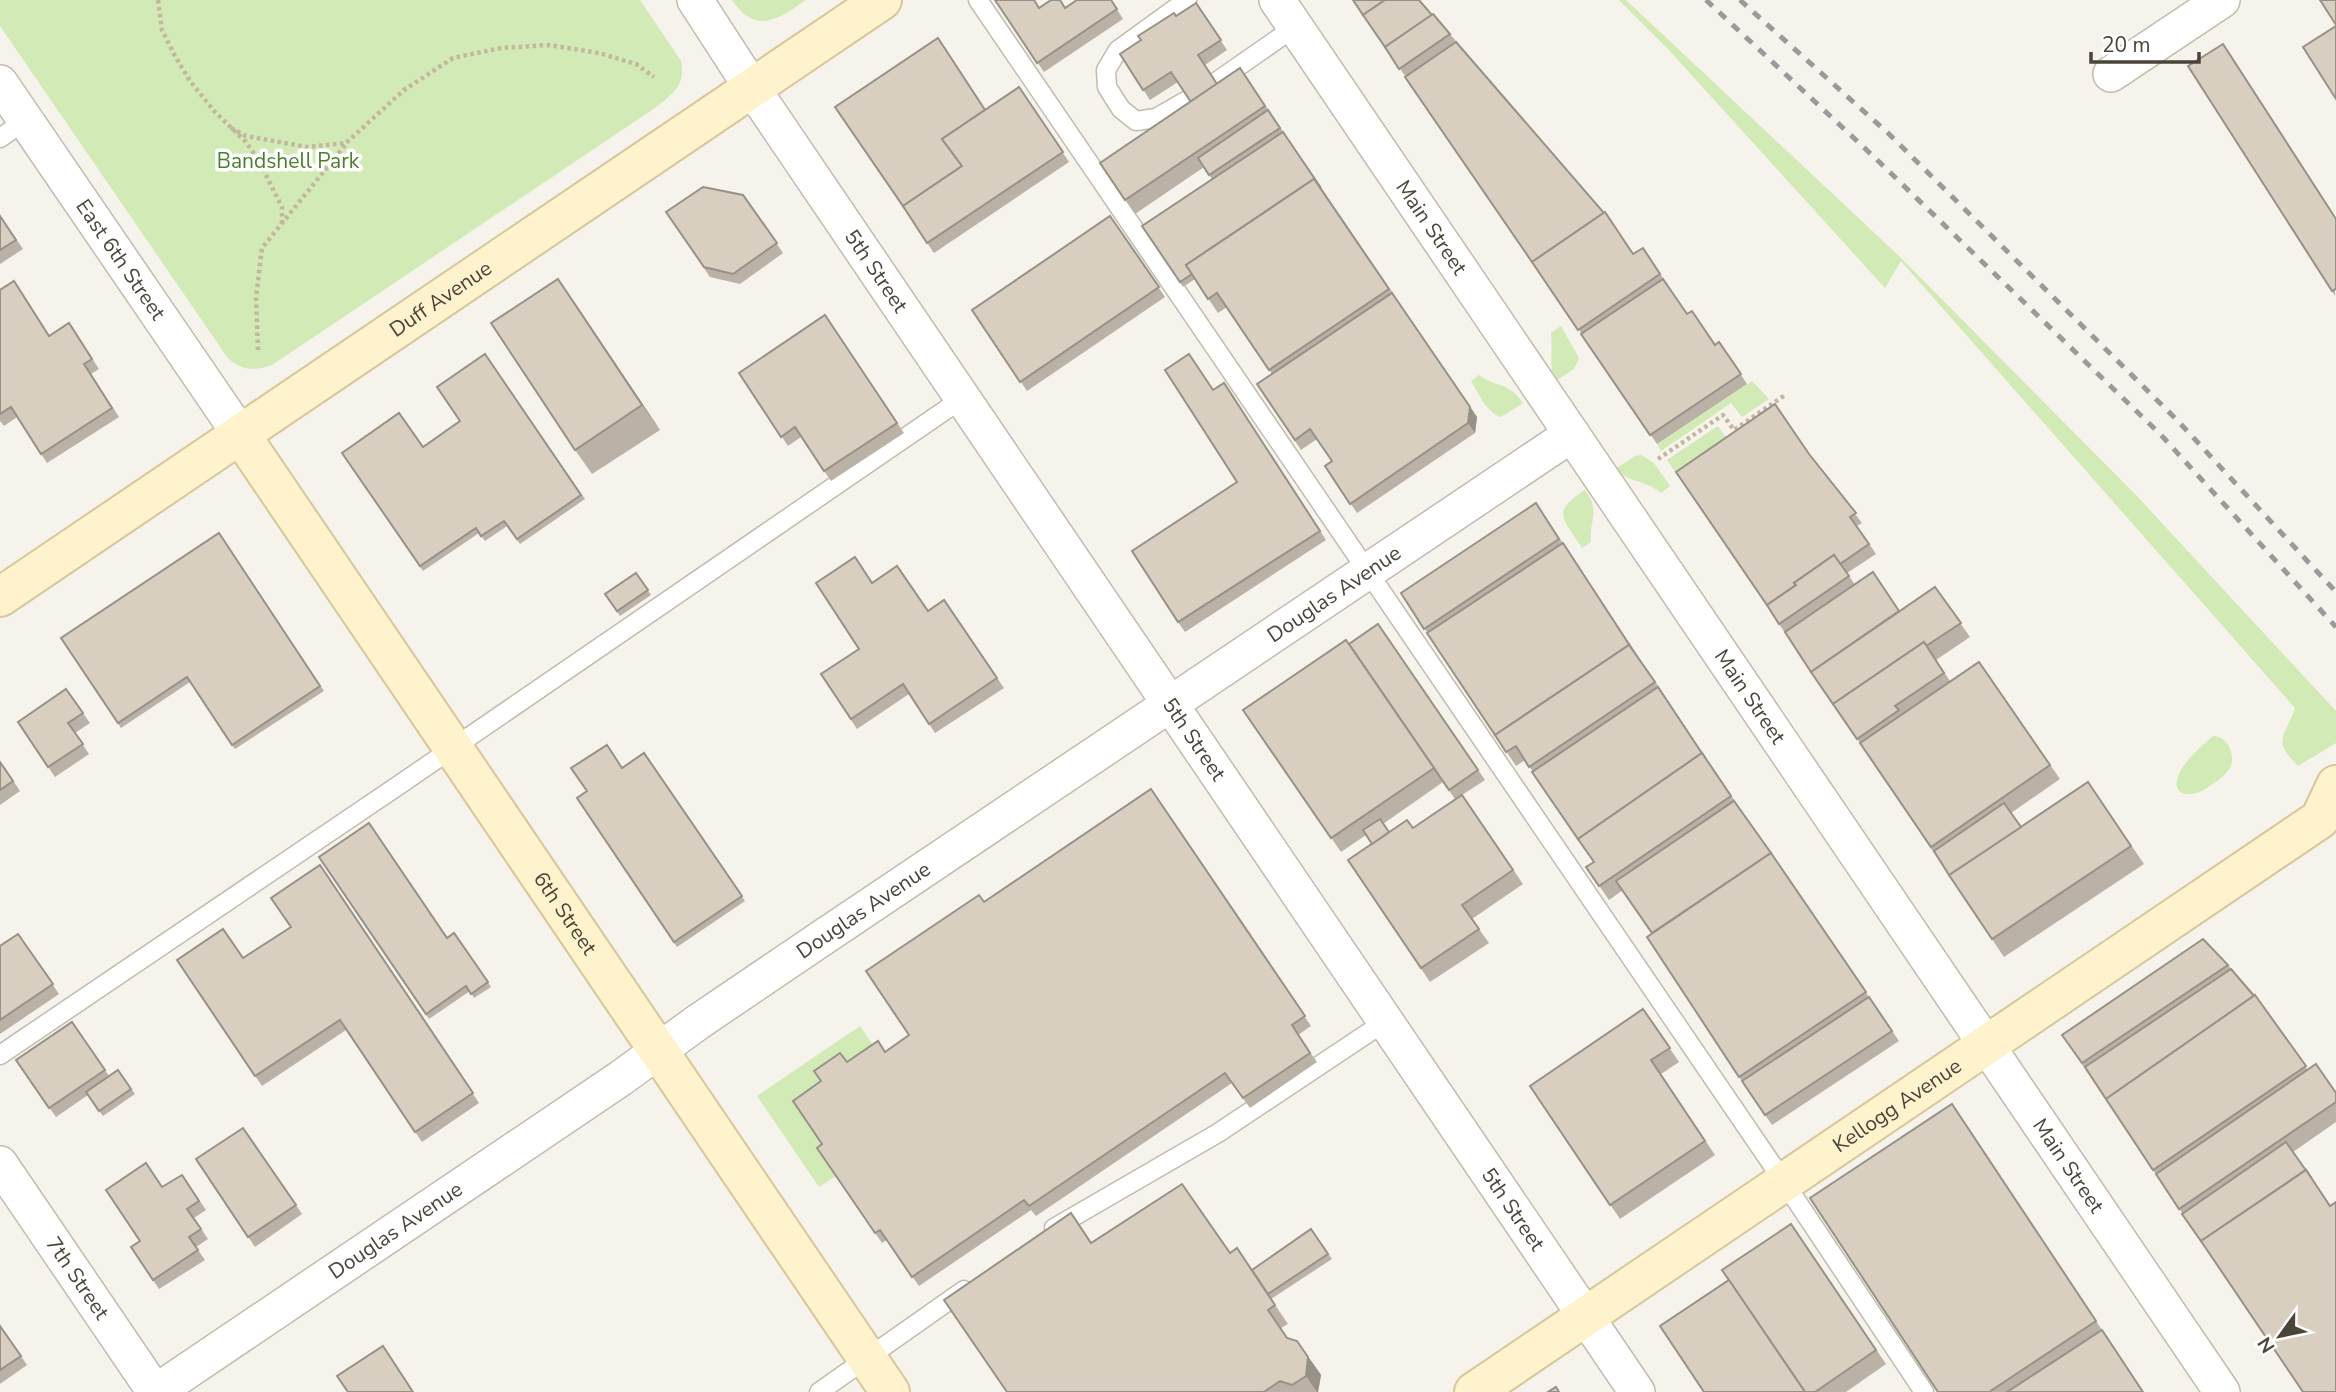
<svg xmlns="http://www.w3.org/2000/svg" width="2336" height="1392" viewBox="0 0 2336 1392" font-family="'Nunito Sans',sans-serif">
<rect width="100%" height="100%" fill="#f6f3ec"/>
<g fill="#d2eab5">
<path d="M 0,0 L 640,0 L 681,61 C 686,86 673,93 655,108 L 272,365 C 254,371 241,371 227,357 L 0,26 Z"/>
<path d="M 732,0 L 806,0 C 778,19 756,36 732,0 Z"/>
<path d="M 1619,0 L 1626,0 L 1899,256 L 2135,494 L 2336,711 L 2336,743 L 2298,766 C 2272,740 2284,739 2295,708 L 1901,261 L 1885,288 L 1667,48 Z"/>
<path d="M 1561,326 L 1579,358 L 1574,369 L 1554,382 C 1549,365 1553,350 1551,333 Z"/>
<path d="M 1479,375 C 1497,389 1507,380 1523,403 L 1501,417 C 1486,412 1479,394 1471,381 Z"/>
<polygon points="1752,381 1769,399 1742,417 1731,403 1661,451 1657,444"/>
<polygon points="1718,426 1728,440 1682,482 1667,460"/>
<path d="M 1641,455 L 1654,463 L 1670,486 L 1661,493 C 1647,481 1630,482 1614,470 L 1635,456 Z"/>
<path d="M 1585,490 C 1601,512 1589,519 1591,542 L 1582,548 C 1563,518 1550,513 1585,490 Z"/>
<path d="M 2213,736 C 2228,736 2236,755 2230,768 C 2225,776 2217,781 2210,786 C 2193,799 2167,798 2180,772 C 2188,757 2201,747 2213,736 Z"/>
<polygon points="860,1026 879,1054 829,1154 836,1176 819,1187 757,1096"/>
</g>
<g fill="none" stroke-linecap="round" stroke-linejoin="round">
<defs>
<g id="lane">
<polyline points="978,0 1784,1182 1924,1392"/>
<polyline points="1187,0 1118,50 1106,70 1107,87 1121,109 1136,121 1156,118 1189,99"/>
<polyline points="1216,82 1295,27"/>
<polyline points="0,138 26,120"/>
<polyline points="0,1055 399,785 963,398"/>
<polyline points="1054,1228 1218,1133 1386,1021"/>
<polyline points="819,1392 964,1290"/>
</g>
<g id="street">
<path id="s1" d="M 695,0 L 752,88 L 1637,1392"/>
<path id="s2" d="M 1277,0 L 2222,1392"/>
<polyline points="2111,74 2222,0"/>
<path id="s3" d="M 0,83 L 240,434"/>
<path id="s4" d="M 0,1164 L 155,1392"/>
<path id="s5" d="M 156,1392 L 621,1078 L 698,1022 L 822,938 L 1572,434"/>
</g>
<g id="secondary">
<path id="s6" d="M 240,434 L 890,1392"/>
<path id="s7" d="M 0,597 L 882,0"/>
<path id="s8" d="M 1474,1392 L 2320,819 L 2336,785"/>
</g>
</defs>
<use href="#lane" stroke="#c2bbae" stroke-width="21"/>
<use href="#street" stroke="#c2bbae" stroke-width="38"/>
<use href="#secondary" stroke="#d6c79b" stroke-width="42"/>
<g stroke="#c4b79f" stroke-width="4.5" stroke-dasharray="3.5 3.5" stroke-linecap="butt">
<polyline points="158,0 162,30 175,56 190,81 214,111 246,142 259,161 282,207 282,224"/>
<polyline points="231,128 246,136 307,147 346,143 404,90 453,58 501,48 549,45 599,53 636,64 654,77"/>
<polyline points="258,350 256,298 262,248 346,144"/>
<polyline points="1658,459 1723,415 1734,430 1785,395"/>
</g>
<use href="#lane" stroke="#fff" stroke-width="18"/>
<use href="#street" stroke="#fff" stroke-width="35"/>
<use href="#secondary" stroke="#fff3cd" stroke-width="38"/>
<g stroke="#9a9a9a" stroke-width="5" stroke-dasharray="9 9" stroke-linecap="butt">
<polyline points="1706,0 1872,155 2161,435 2336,627"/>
<polyline points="1740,0 1889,134 2177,420 2336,592"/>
</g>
</g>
<g fill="#bab2a6" fill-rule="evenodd">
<polygon points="995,0 1040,8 1065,8 1111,0 1123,19 1044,72"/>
<polygon points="1353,0 1450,34 1634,254 1643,248 1687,314 1715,345 1719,342 1747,384 1657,444"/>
<polygon points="1196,3 1227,50 1205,65 1217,84 1240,68 1477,417 1475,433 1357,513 1325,466 1332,461 1317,439 1301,450 1257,384 1272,374 1227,307 1218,313 1195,279 1183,287 1142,226 1212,179 1204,167 1135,214 1100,163 1191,102 1178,82 1150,100 1120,54"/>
<polygon points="2188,66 2336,219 2335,296"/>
<polygon points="1019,87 1069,162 934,253 835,107 986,109"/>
<polygon points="743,195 783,253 740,284 710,277 666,212"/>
<polygon points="0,215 23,249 0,264"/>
<polygon points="1110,216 1165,297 1027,391 972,310"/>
<polygon points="0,290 50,336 69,323 99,369 91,374 119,417 47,463 17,417 4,426 0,421"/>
<polygon points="575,303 660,430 592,474 575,450"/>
<polygon points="825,315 904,433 831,481 801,437 788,446 739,373"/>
<polygon points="1189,354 1213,390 1230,393 1326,540 1185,632 1178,622 1237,482"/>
<polygon points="488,359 585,499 520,544 507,526 485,541 479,533 423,571 342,453 423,447 460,421"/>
<polygon points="1811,456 1862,523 1857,526 1876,554 1847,573 1855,585 1900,611 1935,587 1970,637 1936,660 1950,681 1979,662 2060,779 2011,813 2021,827 2088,782 2144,864 2004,957 1860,743 1779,624"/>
<polygon points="1536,503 1741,810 1899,1041 1772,1125 1739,1077 1652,933 1623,890 1609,900 1586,867 1594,862 1525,760 1516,766 1401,593"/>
<polygon points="219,533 324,691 235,749 190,682 121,728 61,638"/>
<polygon points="636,573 651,595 620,616 605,594"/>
<polygon points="872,583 928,611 944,600 1004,688 935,733 909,694 857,729 821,674 859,649"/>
<path d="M 1378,624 L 1485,780 L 1462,795 L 1523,884 L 1472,919 L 1489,943 L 1430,982 L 1348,860 L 1372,844 L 1366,835 L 1341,852 L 1243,710 L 1349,644 ZM 1443,782 L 1455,799 L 1413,828 L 1389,832 L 1383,824 Z"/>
<polygon points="66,689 90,723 75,733 89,754 55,777 18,722"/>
<polygon points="644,753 745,901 677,947 577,798"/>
<polygon points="0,761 20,791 0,805"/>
<polygon points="1151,789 1311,1026 1298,1035 1317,1062 1250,1108 1232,1083 1036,1216 1031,1210 919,1286 887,1240 882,1243 817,1148 822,1144 821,1081 847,1062 886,1052 909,1035 984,902"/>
<polygon points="319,857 447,938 454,933 491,987 474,998 470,991 429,1019"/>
<polygon points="320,865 479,1103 422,1142 346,1030 262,1086 177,960 244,958 291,927"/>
<polygon points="18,934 59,994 0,1034 0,946"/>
<polygon points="2228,965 2255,995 2308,1070 2336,1092 2336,1122 2293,1152 2303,1392 2062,1035"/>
<polygon points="1643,1009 1679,1062 1661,1074 1715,1155 1620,1219 1530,1086"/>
<polygon points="72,1022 109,1076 118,1070 135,1094 103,1116 88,1095 56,1117 16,1060"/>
<polygon points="1952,1104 1964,1122 2143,1392 1938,1392"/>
<polygon points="243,1128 302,1214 255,1247 196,1159"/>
<polygon points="182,1175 206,1210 194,1218 208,1239 196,1247 205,1260 159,1289 131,1247 140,1241 163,1187"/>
<polygon points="1791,1224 1886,1364 1846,1392 1704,1392 1729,1280"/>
<polygon points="1311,1229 1332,1259 1271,1299 1288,1324 1281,1328 1288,1338 1310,1359 1321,1375 1318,1392 1007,1392 1091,1243 1230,1253 1252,1270"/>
<polygon points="0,1326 27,1365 0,1384"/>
</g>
<g fill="#979187">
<polygon points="1283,132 1477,417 1475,433 1468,423 1470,407"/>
<polygon points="558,279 575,303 660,430 642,405"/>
<polygon points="1297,1341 1321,1375 1318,1392 1317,1392 1306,1376"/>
</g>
<g fill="#d8cfc1" stroke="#979187" stroke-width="2">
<polygon points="995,0 1034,0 1039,8 1051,0 1060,0 1065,8 1077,0 1111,0 1117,9 1037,63"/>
<polygon points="1353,0 1385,0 1363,15"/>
<polygon points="1385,0 1419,0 1432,15 1385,47 1363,15"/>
<polygon points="2320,0 2336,0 2336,25"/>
<polygon points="1196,3 1221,40 1198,55 1217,84 1191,102 1171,72 1143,90 1120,54 1141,40 1138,36 1174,13 1176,16"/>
<polygon points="1433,14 1450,34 1399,69 1385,47"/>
<polygon points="2336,26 2336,99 2303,47"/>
<polygon points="938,38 985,110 942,139 962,166 903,206 835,107"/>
<polygon points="1456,42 1604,213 1532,262 1405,77"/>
<polygon points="2223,44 2336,219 2336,289 2332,291 2188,66"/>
<polygon points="1240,68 1265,106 1125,200 1100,163"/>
<polygon points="1019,87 1063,152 927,243 903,206 962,166 942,139"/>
<polygon points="1268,110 1280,128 1209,175 1198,158"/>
<polygon points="1283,132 1321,188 1314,179 1186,265 1192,274 1180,282 1142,226"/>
<polygon points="1314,179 1389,289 1269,370 1217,293 1208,299 1186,265"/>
<polygon points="703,187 743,195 777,243 733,274 704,267 666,212"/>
<polygon points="1605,212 1633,254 1643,248 1660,274 1578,330 1532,262"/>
<polygon points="0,216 16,240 0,250"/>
<polygon points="1110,216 1159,287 1020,382 972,310"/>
<polygon points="558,279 642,405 575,450 491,323"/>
<polygon points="1663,279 1687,314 1692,311 1715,345 1719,342 1741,374 1650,435 1581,334"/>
<polygon points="14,281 49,336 69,323 92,359 84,364 112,408 41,454 11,407 0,414 0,290"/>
<polygon points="1392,293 1470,407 1468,423 1350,504 1325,466 1332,461 1310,429 1295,440 1257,384"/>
<polygon points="825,315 897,423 824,471 795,427 781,437 739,373"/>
<polygon points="485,354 581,495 517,539 504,521 481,536 476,528 420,566 342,453 399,413 423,447 460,421 437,387"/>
<polygon points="1189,354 1213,390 1224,383 1320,531 1178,622 1132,551 1237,482 1165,370"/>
<polygon points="1775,404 1809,454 1856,513 1850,517 1869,544 1840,564 1834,555 1794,583 1796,585 1767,605 1676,472"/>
<polygon points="1536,503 1559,539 1424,629 1401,593"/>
<polygon points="219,533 320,686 232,745 187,677 118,723 61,638"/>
<polygon points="1563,543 1632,649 1629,645 1495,735 1427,633"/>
<polygon points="1834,555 1849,576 1779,624 1767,605 1796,585 1794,583"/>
<polygon points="855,557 872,583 897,566 928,611 944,600 997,678 929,724 903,684 851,719 821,674 859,649 816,583"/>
<polygon points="1873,572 1899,611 1811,672 1785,632"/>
<polygon points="636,573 648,590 617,611 605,594"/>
<polygon points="1935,587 1961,623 1926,646 1924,642 1833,704 1811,672"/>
<polygon points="1378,624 1478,770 1449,790 1349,644"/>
<polygon points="1346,640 1434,768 1331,838 1243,710"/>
<polygon points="1924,642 1944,673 1895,706 1899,710 1857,739 1833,704"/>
<polygon points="1629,645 1655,682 1529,767 1516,746 1506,752 1495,735"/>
<polygon points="1979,662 2050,765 1931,847 1860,743"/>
<polygon points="1658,687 1705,758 1702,753 1578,839 1532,772"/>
<polygon points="66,689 83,713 68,723 83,744 48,767 18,722"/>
<polygon points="607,745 622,768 644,753 742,896 674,942 577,798 587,791 571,768"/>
<polygon points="1702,753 1731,796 1599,886 1586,867 1594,862 1578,839"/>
<polygon points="0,762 13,781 0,790"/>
<polygon points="2088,782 2131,846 1992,939 1949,875"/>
<polygon points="1151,789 1305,1016 1292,1025 1310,1053 1243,1098 1225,1073 1029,1206 1024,1200 912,1277 880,1230 875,1233 817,1148 822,1144 793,1101 821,1081 814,1071 840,1053 847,1062 878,1041 885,1052 909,1035 866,971 979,895 984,902"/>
<polygon points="1462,795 1513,870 1462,905 1479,929 1421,968 1348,860 1407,820 1413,828"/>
<polygon points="1734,801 1771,853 1652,933 1616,881"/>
<polygon points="2004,803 2021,827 1949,875 1934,851"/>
<polygon points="1380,819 1389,832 1372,844 1363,830"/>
<polygon points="369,823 447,938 454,933 488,982 471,994 466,986 426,1014 319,857"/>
<polygon points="1771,853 1866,992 1739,1077 1647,937"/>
<polygon points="320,865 473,1093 415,1132 340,1020 255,1076 177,960 223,929 243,958 291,927 271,898"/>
<polygon points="18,934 53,984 0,1020 0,946"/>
<polygon points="2203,939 2228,965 2082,1063 2062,1035"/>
<polygon points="2231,969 2254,996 2106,1099 2085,1067"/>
<polygon points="2255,995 2306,1066 2153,1170 2106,1099"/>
<polygon points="1869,997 1892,1031 1765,1115 1742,1081"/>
<polygon points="1643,1009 1670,1048 1651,1060 1705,1141 1610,1205 1530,1086"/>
<polygon points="72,1022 105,1070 49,1108 16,1060"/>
<polygon points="2316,1064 2336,1093 2336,1102 2179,1209 2156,1174"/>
<polygon points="118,1070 131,1089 99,1111 86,1092"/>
<polygon points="1952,1104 2096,1321 1989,1392 1938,1392 1810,1198"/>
<polygon points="243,1128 296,1205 248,1237 196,1159"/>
<polygon points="2286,1142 2312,1179 2306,1170 2201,1241 2182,1214"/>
<polygon points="146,1163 162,1187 182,1175 199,1201 187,1209 201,1229 189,1237 198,1250 153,1280 131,1247 140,1241 106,1190"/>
<polygon points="2306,1170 2330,1206 2336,1202 2336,1392 2303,1392 2201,1241"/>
<polygon points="1182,1184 1230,1253 1237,1248 1275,1305 1268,1310 1287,1338 1297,1341 1308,1357 1306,1376 1292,1385 1280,1381 1264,1392 1007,1392 944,1300 1071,1213 1091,1243"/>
<polygon points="1791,1224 1876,1350 1815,1392 1805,1392 1722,1270"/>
<polygon points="1311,1229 1328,1254 1268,1294 1252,1270"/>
<polygon points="1729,1280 1805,1392 1704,1392 1660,1326"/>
<polygon points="0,1326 21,1356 0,1370"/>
<polygon points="2102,1330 2143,1392 2007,1392"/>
<polygon points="383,1346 413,1392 348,1392 337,1376"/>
<polygon points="1556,1387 1559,1392 1548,1392"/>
</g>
<g text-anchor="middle" stroke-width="7" stroke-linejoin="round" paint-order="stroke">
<g font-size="21" fill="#4a7f2a" stroke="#fff">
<text x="288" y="168">Bandshell Park</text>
</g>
<g font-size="21" fill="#4b4439" stroke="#fff">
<text dy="7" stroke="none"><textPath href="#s2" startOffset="275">Main Street</textPath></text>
<text dy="7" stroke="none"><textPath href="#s3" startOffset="214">East 6th Street</textPath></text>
<text dy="7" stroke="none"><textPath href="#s1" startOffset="326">5th Street</textPath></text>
<text dy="7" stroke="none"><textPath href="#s7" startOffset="532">Duff Avenue</textPath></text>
<text dy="7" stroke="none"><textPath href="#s5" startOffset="1423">Douglas Avenue</textPath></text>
<text dy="7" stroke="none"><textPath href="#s2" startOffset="842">Main Street</textPath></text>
<text dy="7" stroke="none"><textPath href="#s1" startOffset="892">5th Street</textPath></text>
<text dy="7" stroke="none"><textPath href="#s5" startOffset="856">Douglas Avenue</textPath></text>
<text dy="7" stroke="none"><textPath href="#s6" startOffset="579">6th Street</textPath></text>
<text dy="7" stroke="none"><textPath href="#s8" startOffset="511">Kellogg Avenue</textPath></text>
<text dy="7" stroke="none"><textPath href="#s2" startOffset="1409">Main Street</textPath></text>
<text dy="7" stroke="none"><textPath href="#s1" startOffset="1460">5th Street</textPath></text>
<text dy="7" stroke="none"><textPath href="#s5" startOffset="289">Douglas Avenue</textPath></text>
<text dy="7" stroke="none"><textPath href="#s4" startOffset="138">7th Street</textPath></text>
</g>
</g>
<g transform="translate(2280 1336) rotate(237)" stroke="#ffffff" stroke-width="5" paint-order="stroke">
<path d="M0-5L12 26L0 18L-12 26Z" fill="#4b4439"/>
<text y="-10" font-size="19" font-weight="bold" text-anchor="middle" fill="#4b4439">N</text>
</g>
<path d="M2091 52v10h108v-10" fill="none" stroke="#4b4439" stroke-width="3.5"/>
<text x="2102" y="52" font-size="21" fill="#4b4439" stroke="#ffffff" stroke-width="5" paint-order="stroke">20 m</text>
</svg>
